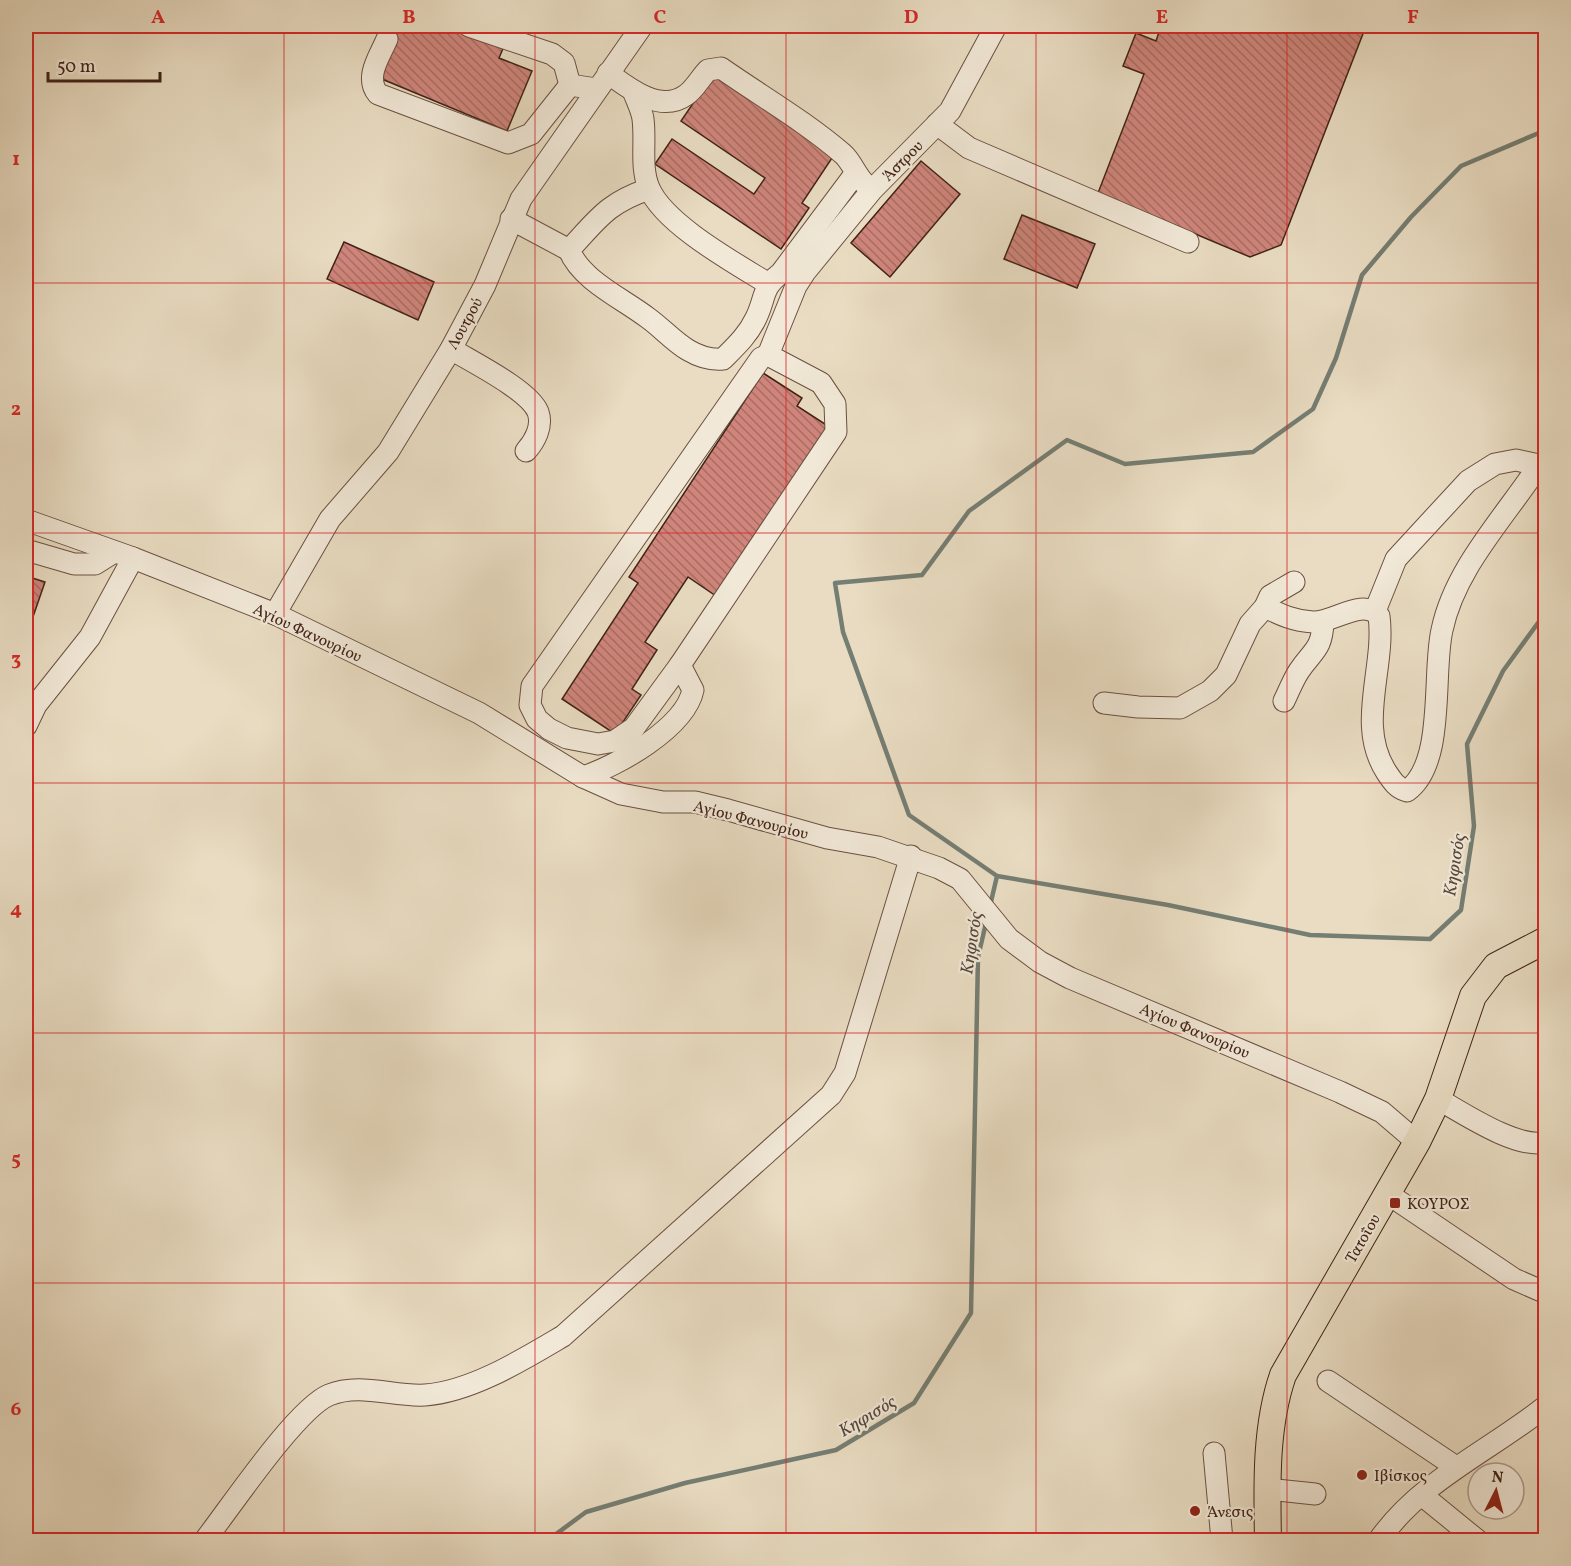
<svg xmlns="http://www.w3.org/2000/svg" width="1571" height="1566" viewBox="0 0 1571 1566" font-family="Vollkorn,serif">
<defs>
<pattern id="building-back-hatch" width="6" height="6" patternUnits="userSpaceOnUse" patternTransform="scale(1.5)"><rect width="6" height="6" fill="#cf857b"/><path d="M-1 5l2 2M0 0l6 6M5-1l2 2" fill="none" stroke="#aa6c64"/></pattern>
</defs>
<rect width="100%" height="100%" fill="#e9dcc2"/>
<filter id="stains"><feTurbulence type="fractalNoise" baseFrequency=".00333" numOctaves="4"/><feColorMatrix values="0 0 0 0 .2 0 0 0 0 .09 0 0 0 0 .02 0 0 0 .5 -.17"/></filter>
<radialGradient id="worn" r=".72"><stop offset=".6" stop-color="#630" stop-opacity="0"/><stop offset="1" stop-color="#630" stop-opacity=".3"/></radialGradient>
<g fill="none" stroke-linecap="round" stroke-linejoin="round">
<g stroke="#757e73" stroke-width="4.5">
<polyline points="997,876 909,815 843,632 835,583 922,575 969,511 1067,440 1125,464 1253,452 1313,409 1336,358 1362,275 1411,217 1461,166 1546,130"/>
<polyline points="990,906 997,876 1168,905 1310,935 1430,939 1461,910 1474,826 1467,744 1503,671 1546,612"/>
<polyline points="548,1540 586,1512 685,1483 836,1450 914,1403 971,1313 978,957 986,923"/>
</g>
</g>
<g fill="url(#building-back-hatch)" stroke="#412217" stroke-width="1.5">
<polygon points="398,26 459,26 505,44 499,58 532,71 507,131 377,77"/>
<polygon points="1161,26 1366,26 1281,245 1250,257 1098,193 1144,74 1123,66 1136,33 1156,41"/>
<polygon points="713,74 834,155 802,203 809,208 781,249 655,164 672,139 754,194 765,178 681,121"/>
<polygon points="921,161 960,194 890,277 851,243"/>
<polygon points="1022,215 1095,244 1077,288 1004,259"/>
<polygon points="344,242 434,282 418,320 327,279"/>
<polygon points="763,373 802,398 797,406 828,426 716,596 688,577 645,642 657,650 632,689 641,695 615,734 562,699 638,583 629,577"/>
<polygon points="26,576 45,582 27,634 26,633"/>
</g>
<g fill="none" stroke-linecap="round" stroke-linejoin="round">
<defs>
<g id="minor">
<polyline points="469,26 552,54 564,63 570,85"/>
<path d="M 387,39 C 380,56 364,77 378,94 L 508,143 L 531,134 L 570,85 L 596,89"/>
<path d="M 608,73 C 627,87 660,114 686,95 C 694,90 701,77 708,70 L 721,68 C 761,96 806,122 843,154 C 852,162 855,174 865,184"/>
<path d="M 634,93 C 637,101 642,111 643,119 C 646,142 640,167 649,188 C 664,224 735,263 767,283"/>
<polyline points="937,124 969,148 1188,242"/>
<path d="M 649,189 C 607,203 598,219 569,250 C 582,281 622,298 648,318 C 662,328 674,342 688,350 C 698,356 711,360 723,359 C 736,346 748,335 756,318 C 766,298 761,288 781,273 L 855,174"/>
<polyline points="511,219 569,250"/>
<path d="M 451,349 C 472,362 529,390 538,412 C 543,426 535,441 526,451"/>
<polyline points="768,355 821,383 835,404 836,432 680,665 634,728 615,741 598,744 567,738 549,729 537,719 530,705 532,686 761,358 768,355 796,286 805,272 872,190 950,111 996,26"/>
<polyline points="26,520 133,558 275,614 479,713 583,777 621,794 663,802 695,802 728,810 827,838 878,847 939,868 960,879 1009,939 1040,962 1070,978 1340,1092 1382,1112 1417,1142"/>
<polyline points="26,550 74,564 95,564 114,552"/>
<path d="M 1265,607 C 1281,615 1294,621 1313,622 C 1333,623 1363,597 1379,616 C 1386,668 1355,725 1387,773 C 1393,782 1397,788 1407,791 C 1446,763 1432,673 1442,630 C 1455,568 1505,517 1539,465 L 1546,461"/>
<polyline points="1375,611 1396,559 1468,481 1495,464 1516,460 1539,465"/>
<polyline points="275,614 330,519 388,452 451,349 485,285 521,199 642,26"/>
<path d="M 1284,701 C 1289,691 1293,680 1299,671 C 1313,650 1322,650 1323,622"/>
<polyline points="1104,703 1138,707 1180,708 1210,691 1226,675 1250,624 1265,607 1270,596 1294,582"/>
<polyline points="26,726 36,705 90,637 133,558"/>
<path d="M 583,777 C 617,766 685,728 693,690 L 680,665"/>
<path d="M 1438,1099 C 1463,1113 1518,1150 1546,1142"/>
<polyline points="1388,1194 1514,1279 1546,1293"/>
<polyline points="1328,1381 1456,1467"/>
<polyline points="1214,1453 1222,1540"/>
<polyline points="1267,1489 1315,1494"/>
<polyline points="1423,1496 1477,1540"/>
<path d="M 205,1540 C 230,1508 296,1409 329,1395 C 360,1382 393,1397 425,1395 C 471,1392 524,1359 563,1336 L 831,1095 L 845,1073 L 911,856"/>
<path d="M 1379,1540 C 1420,1481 1491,1450 1546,1406"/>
</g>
<path id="major" d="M 1268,1540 C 1267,1487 1265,1427 1283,1375 L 1417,1142 L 1438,1099 L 1473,996 L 1496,966 L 1546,940"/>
</defs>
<use href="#minor" stroke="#6b5042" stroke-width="23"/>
<use href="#major" stroke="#412217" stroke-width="28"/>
<use href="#minor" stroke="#f1e8d7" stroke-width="21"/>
<use href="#major" stroke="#e9dcc2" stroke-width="26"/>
</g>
<path fill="none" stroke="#d62828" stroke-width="1.5" stroke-opacity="0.55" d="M 284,26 L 284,1540M 535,26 L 535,1540M 786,26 L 786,1540M 1036,26 L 1036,1540M 1287,26 L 1287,1540M 26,283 L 1546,283M 26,533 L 1546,533M 26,783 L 1546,783M 26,1033 L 1546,1033M 26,1283 L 1546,1283"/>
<g fill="#8f2418" stroke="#f1e8d7" stroke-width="2">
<rect x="1389" y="1197" width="12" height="12" rx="3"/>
<circle cx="1362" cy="1475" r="6"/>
<circle cx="1195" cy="1511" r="6"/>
</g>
<g text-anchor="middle" stroke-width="4.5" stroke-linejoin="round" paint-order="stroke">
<g font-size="16" fill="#412217" stroke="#f1e8d7">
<text transform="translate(902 160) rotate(-45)" y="6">Άστρου</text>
<text transform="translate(464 323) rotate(-61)" y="6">Λουτρού</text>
<text transform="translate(308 632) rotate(25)" y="6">Αγίου Φανουρίου</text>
<text transform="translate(751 819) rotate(14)" y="6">Αγίου Φανουρίου</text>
<text transform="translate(1195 1030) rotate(23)" y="6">Αγίου Φανουρίου</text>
<text transform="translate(1362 1238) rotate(-60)" y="6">Τατοΐου</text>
</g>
<g font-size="16" fill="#412217" stroke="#f1e8d7" text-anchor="start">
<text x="1407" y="1209">ΚΟΥΡΟΣ</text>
<text x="1374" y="1481">Ιβίσκος</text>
<text x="1207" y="1517">Άνεσις</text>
</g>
<g font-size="18" font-style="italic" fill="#56483e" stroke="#f1e8d7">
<text transform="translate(1454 865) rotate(-81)" y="6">Κηφισός</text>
<text transform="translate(971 943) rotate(-81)" y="6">Κηφισός</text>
<text transform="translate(867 1416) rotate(-31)" y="6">Κηφισός</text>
</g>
</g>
<rect width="1571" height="1566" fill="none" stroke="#e9dcc2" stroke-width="66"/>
<g transform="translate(1496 1491) rotate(6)"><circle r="28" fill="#f1e8d7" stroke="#ab998a" stroke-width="1.5"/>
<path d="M0-4.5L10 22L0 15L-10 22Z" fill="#8f2418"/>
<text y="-9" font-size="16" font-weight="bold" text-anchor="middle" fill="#412217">N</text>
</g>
<path d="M48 72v9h112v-9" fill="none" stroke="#412217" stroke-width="3"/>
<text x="57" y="72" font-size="18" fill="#412217" stroke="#f1e8d7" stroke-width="4.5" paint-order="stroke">50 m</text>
<rect x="33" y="33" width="1505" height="1500" fill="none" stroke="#d62828" stroke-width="2"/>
<g font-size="20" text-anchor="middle" font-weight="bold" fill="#d62828">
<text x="158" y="23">A</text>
<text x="409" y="23">B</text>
<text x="660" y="23">C</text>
<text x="911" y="23">D</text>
<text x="1162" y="23">E</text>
<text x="1413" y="23">F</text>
<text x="16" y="165">1</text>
<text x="16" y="415">2</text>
<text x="16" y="665">3</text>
<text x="16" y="915">4</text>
<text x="16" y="1165">5</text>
<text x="16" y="1415">6</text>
</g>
<rect width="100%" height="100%" filter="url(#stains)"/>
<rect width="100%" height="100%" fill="url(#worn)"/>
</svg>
